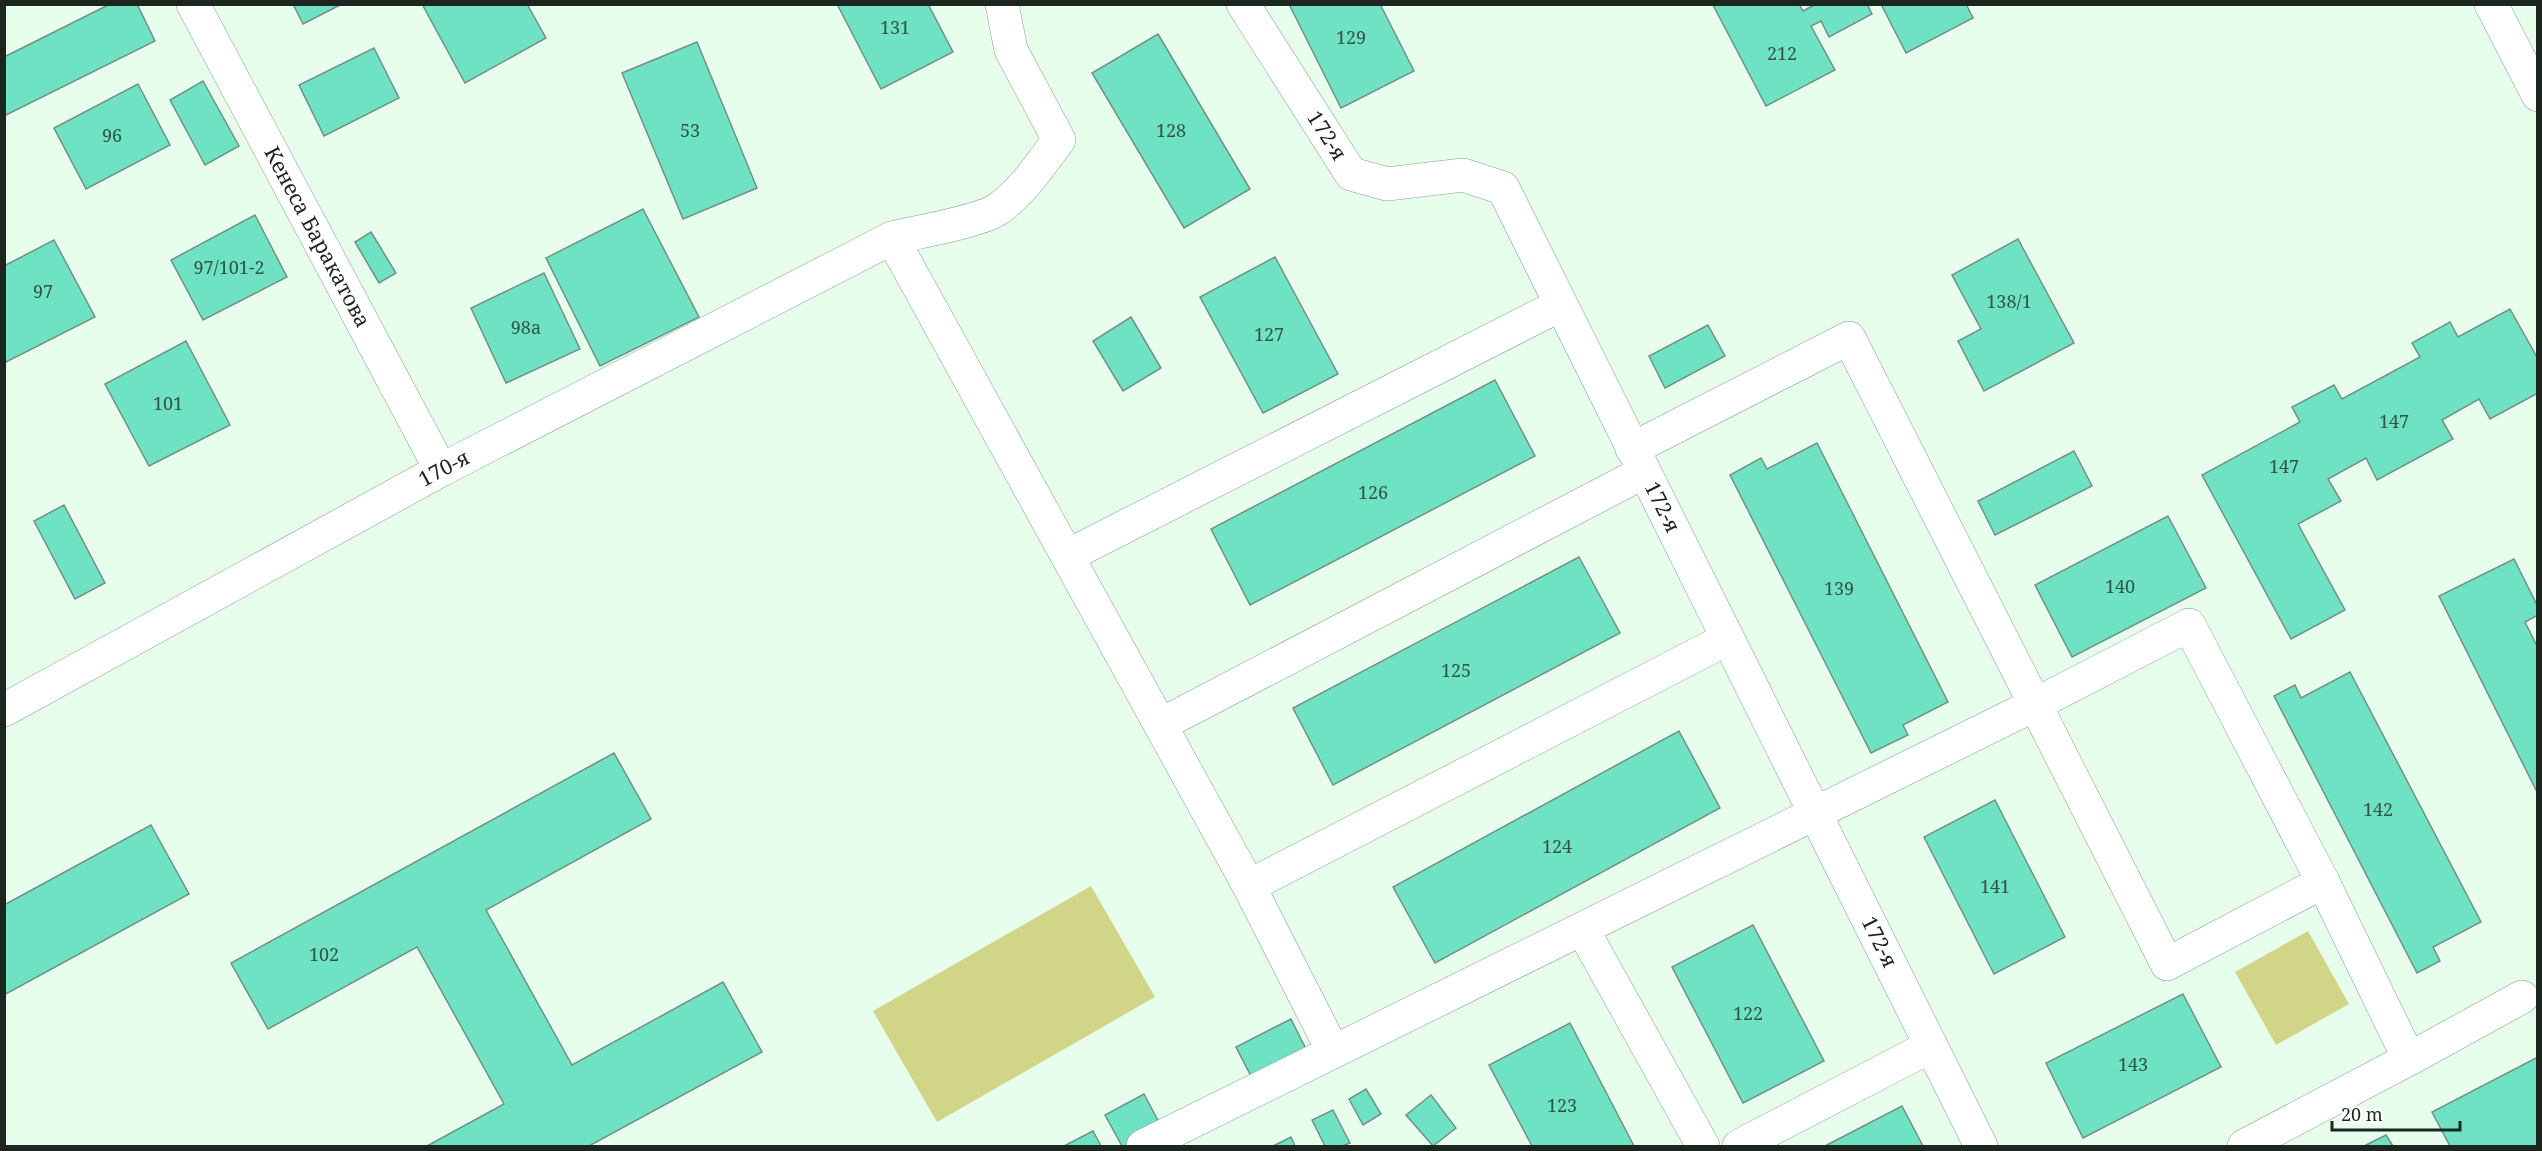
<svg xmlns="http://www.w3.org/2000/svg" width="2542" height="1151" viewBox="0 0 2542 1151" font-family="'Noto Serif',serif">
<rect width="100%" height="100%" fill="#e8feed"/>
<g fill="#d1d588">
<polygon points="1091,886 1155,997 937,1122 873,1011"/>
<polygon points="2308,931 2349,1004 2276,1045 2235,972"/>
</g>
<g fill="#6ee2c3" stroke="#719187" stroke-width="1.5">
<polygon points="110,4 137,4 155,41 4,116 4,57"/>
<polygon points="293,4 342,4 303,24"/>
<polygon points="422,4 527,4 546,38 465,83"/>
<polygon points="837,4 928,4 953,52 881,89"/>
<polygon points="1289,4 1380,4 1414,71 1341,108"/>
<polygon points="1799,4 1803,11 1816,4 1867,4 1872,14 1829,37 1821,21 1811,26 1835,70 1766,106 1713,5"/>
<polygon points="1881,4 1966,4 1973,18 1906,53"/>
<polygon points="1158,34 1250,189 1184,228 1092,73"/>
<polygon points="697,42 757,188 683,219 622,73"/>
<polygon points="374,48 399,98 324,136 299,85"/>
<polygon points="203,81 239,146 205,165 170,100"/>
<polygon points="138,84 170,145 86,189 54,128"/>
<polygon points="643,209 699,317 600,366 546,258"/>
<polygon points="255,215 287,277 203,320 171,260"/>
<polygon points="371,232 396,273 379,283 355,242"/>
<polygon points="2018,239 2074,343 1984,391 1958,341 1981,329 1952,275"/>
<polygon points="54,240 95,317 4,363 4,266"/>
<polygon points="1275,257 1338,374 1263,413 1200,297"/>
<polygon points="544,273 580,349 506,383 471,308"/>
<polygon points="2510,309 2538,359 2538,393 2490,419 2479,399 2442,420 2453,439 2377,480 2366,458 2328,479 2341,501 2298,524 2345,610 2291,639 2202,475 2300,422 2292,407 2334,385 2342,399 2420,357 2412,343 2450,322 2458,337"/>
<polygon points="1131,317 1161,368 1123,391 1093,341"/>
<polygon points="1708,325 1725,356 1665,388 1649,356"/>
<polygon points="186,341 230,425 149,466 105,384"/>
<polygon points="1495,380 1535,456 1250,605 1211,529"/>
<polygon points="1817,443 1948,702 1903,725 1908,735 1871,753 1730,475 1761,458 1767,469"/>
<polygon points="2074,451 2092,486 1995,535 1978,501"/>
<polygon points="64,505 105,583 75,599 34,521"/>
<polygon points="2168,516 2206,588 2072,657 2035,585"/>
<polygon points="1579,557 1620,633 1333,785 1293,708"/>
<polygon points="2514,559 2538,607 2538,615 2525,622 2538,648 2538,794 2439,596"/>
<polygon points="2350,672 2481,922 2433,947 2440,961 2417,973 2274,696 2295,685 2301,698"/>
<polygon points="1679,731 1720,808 1435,963 1393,887"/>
<polygon points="614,753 651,819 486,910 572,1065 723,982 762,1052 589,1146 427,1146 504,1104 417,947 268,1029 231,963"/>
<polygon points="1995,800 2065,937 1994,974 1924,837"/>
<polygon points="151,825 189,894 4,995 4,905"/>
<polygon points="1753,925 1824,1061 1743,1103 1672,967"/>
<polygon points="2183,994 2221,1067 2083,1138 2046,1063"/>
<polygon points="1291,1019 1309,1055 1254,1082 1236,1047"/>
<polygon points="1570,1023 1634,1146 1532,1146 1489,1065"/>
<polygon points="2538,1057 2538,1146 2450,1146 2432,1112"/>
<polygon points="1366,1089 1381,1114 1363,1125 1349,1099"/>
<polygon points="1144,1094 1163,1130 1132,1146 1122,1146 1105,1115"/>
<polygon points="1431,1095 1456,1128 1433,1146 1406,1115"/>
<polygon points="1902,1106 1923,1146 1825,1146"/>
<polygon points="1333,1110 1350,1143 1342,1146 1325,1146 1312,1120"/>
<polygon points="1093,1131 1101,1146 1064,1146"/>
<polygon points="2386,1135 2393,1146 2364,1146"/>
<polygon points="1291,1137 1295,1146 1273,1146"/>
</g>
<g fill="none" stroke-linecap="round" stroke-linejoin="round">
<defs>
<g id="minor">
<path id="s1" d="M 193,4 L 441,470"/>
<path id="s2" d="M 1243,4 L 1351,174 L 1387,184 L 1463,175 L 1503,188 L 1981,1146"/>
<polyline points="2491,4 2538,95"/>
<polyline points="892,238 1249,886 1333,1051"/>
<polyline points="1632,449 1849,338 2167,964 2323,882"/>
<polyline points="1069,555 1560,305"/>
<path id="s3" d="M 4,710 L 441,470 L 892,238 C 916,232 979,222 998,209 C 1023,192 1041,163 1059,140 L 1011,50 L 1002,4"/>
<polyline points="1162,724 1644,472"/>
<polyline points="1249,886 1727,639"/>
<polyline points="1583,930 1703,1146"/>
<polyline points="2409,1059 2522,997"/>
<polyline points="1143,1146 2034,705 2189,625 2323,882 2409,1059 2244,1146"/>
<polyline points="1739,1146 1931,1046"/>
</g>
</defs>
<use href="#minor" stroke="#859e8b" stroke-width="34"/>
<use href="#minor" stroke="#fff" stroke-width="33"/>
</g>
<g text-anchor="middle" stroke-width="5" stroke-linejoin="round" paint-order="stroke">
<g font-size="18" fill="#305547">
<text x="895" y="34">131</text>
<text x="1351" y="44">129</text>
<text x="1782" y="60">212</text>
<text x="690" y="137">53</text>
<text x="1171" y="137">128</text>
<text x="112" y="142">96</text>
<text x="229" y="274">97/101-2</text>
<text x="43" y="298">97</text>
<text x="2009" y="308">138/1</text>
<text x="526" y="334">98а</text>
<text x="1269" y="341">127</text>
<text x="168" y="410">101</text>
<text x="2394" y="428">147</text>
<text x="2284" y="473">147</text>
<text x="1373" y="499">126</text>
<text x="2120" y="593">140</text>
<text x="1839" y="595">139</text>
<text x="1456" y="677">125</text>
<text x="2378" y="816">142</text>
<text x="1557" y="853">124</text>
<text x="1995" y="893">141</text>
<text x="324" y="961">102</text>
<text x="1748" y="1020">122</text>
<text x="2133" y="1071">143</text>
<text x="1562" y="1112">123</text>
</g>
<g font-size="21" fill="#1c261e" stroke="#fff">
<text dy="7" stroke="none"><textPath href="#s2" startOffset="156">172-я</textPath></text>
<text dy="7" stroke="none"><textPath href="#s1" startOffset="264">Кенеса Баракатова</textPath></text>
<text dy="7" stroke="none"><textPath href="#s3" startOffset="502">170-я</textPath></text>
<text dy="7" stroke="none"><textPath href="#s2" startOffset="714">172-я</textPath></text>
<text dy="7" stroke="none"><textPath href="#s2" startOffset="1200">172-я</textPath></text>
</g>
</g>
<rect width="2542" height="1151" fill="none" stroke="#1c261e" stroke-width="12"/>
<path d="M2332 1121v9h128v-9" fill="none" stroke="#1c261e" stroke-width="3"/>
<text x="2341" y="1121" font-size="18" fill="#1c261e" stroke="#ffffff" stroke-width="4.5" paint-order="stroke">20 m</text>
</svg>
